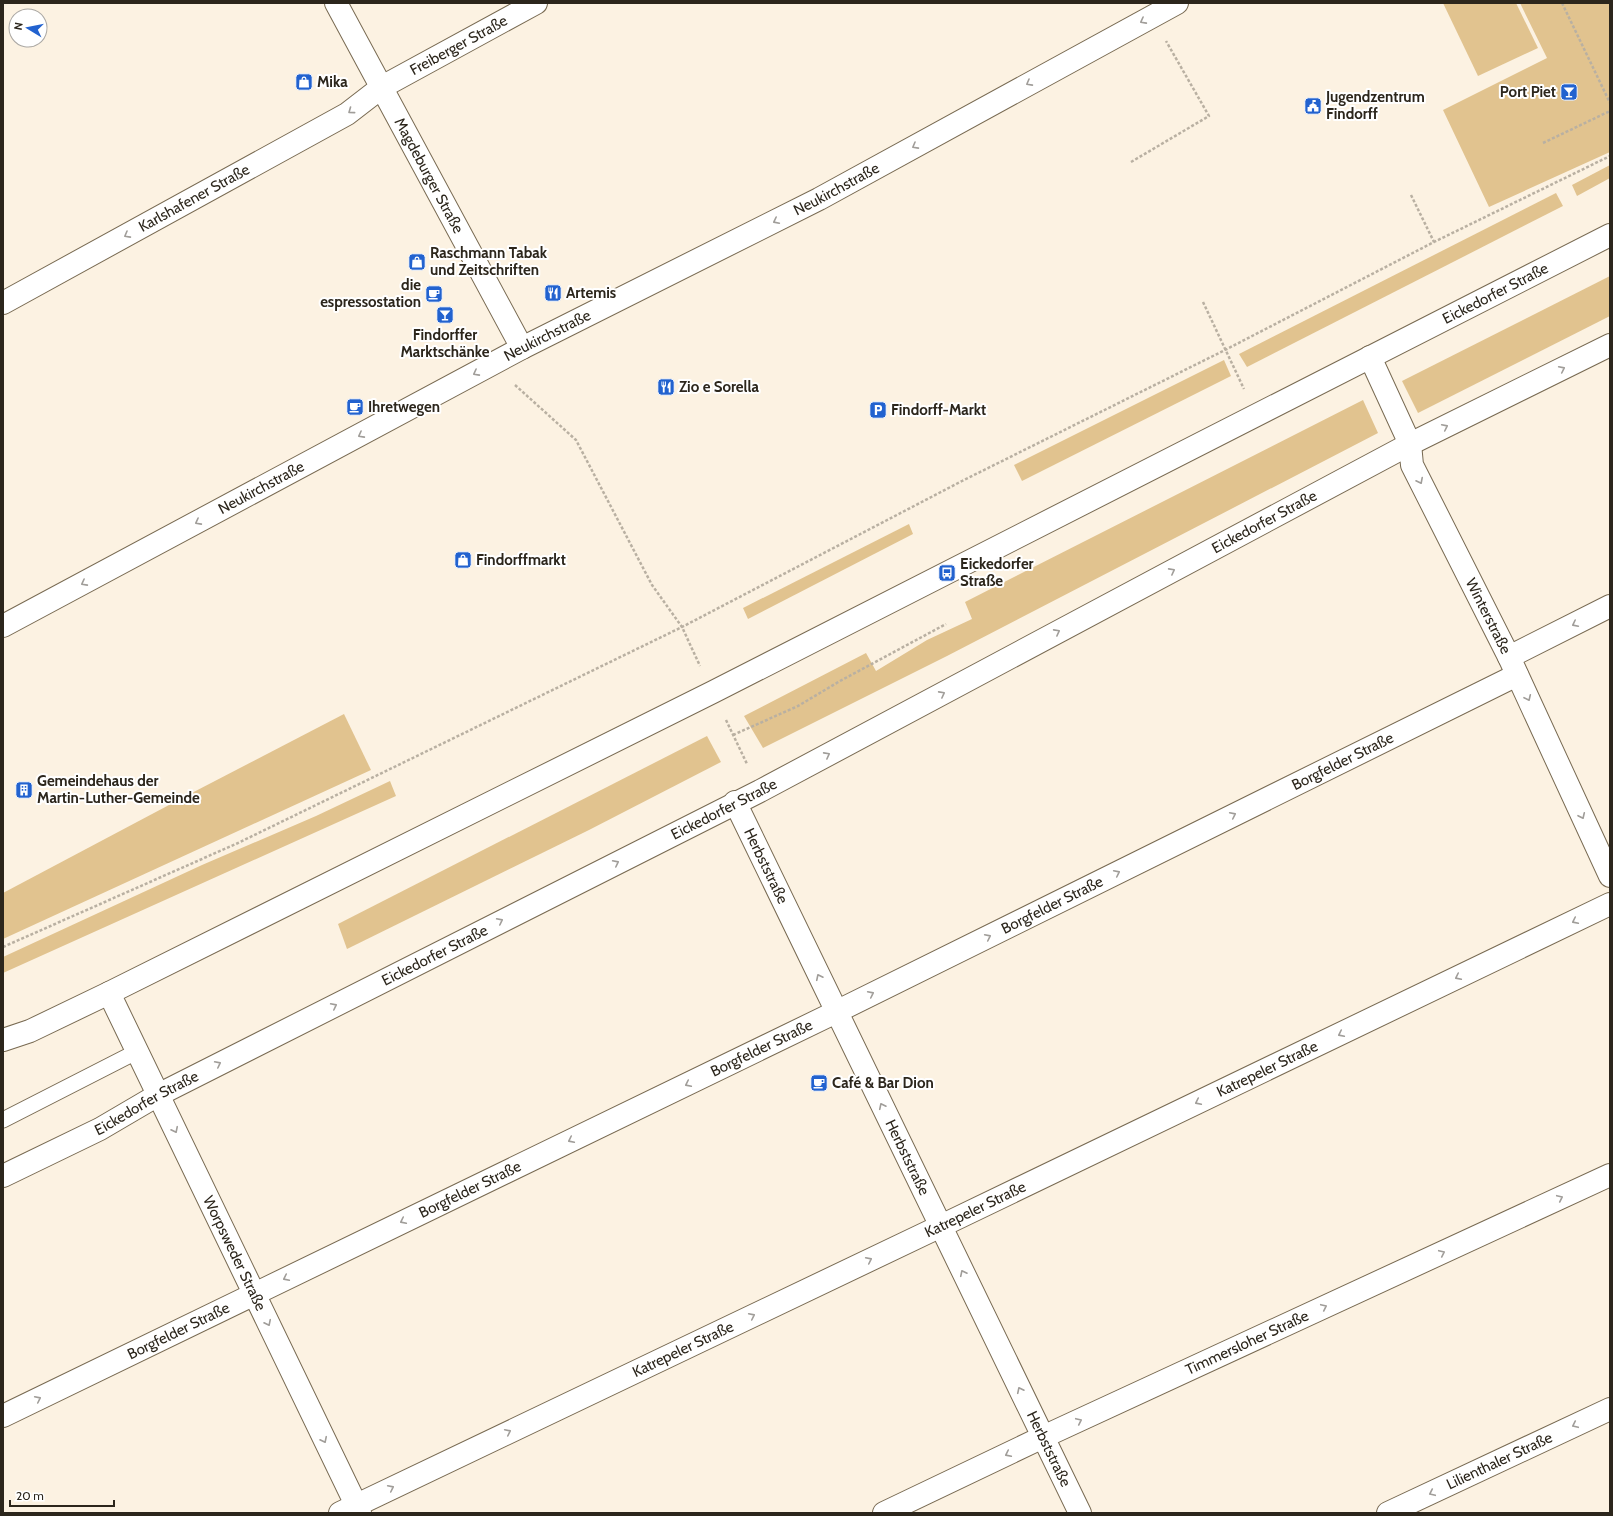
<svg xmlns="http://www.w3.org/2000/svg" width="1613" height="1516" viewBox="0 0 1613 1516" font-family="Cabin,sans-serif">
<rect width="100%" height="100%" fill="#fcf2e2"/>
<g fill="#e1c38f">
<polygon points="1443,3 1516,3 1538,48 1478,76"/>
<polygon points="1520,3 1610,3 1610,152 1489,207 1443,110 1547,58"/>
<polygon points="1610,165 1610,178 1577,196 1572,185"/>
<polygon points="1556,193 1563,206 1247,367 1239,354"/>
<polygon points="1610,276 1610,316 1418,413 1402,381"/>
<polygon points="1224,360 1231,376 1022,481 1014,465"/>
<polygon points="1363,400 1378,433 947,656 763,748 744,716 866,653 876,671 927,640 972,619 965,602"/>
<polygon points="909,524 913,534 748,619 743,608"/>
<polygon points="344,714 371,770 3,939 3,893 186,796"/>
<polygon points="707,736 721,762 589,830 347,949 338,924"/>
<polygon points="390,781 396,796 3,973 3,957 202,865 316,816"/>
</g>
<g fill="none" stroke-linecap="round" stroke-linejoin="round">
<defs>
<polyline id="lane" points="3,1120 138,1051"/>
<g id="street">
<path id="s1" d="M 336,3 L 522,348"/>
<path id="s2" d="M 3,303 L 347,114 L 382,87 L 536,3"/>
<path id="s3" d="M 1370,357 L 1410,444 L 1412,465 L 1509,657 L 1610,876"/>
<path id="s4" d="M 3,626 L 522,348 L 819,199 L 1177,3"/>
<polyline points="1509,657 1610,606"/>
<path id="s5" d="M 735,802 L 1080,1513"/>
<path id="s6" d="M 109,993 L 360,1513"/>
<path id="s7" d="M 3,1176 L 100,1129 L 158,1095 L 760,791 L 1410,444 L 1610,345"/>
<path id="s8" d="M 3,1416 L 836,1012 L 1517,675"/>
<path id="s9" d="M 340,1513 L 941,1226 L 1610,904"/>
<path id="s10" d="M 884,1513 L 1043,1437 L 1610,1175"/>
<path id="s11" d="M 1388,1513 L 1610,1409"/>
</g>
<g id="secondary">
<path id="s12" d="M 3,1040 L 30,1031 L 109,993 L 713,692 L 1610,235"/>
</g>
</defs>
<use href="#lane" stroke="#786a52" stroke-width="17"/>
<use href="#street" stroke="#786a52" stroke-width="24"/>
<use href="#secondary" stroke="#786a52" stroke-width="24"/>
<g stroke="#b9b0a2" stroke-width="2.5" stroke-dasharray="3 2" stroke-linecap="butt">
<polyline points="1562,3 1610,103"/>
<polyline points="1543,143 1610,111"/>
<polyline points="1131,162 1209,116 1166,41"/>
<polyline points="1411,195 1434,242"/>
<polyline points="1203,302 1244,389"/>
<polyline points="515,385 576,440 652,585 682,627 700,666"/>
<polyline points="726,720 747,764"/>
<polyline points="733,735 798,706 840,681 946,624"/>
<polyline points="3,947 238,843 682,627 962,481 1225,350 1434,242 1610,156"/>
</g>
<use href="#lane" stroke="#fff" stroke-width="15"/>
<use href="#street" stroke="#fff" stroke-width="22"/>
<use href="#secondary" stroke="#fff" stroke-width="22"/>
</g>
<defs><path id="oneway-chevron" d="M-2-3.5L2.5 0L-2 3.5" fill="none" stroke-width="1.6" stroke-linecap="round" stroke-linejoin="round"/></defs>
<g stroke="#a09d99">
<use href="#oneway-chevron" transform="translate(1143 21) rotate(152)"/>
<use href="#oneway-chevron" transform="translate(1029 83) rotate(151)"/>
<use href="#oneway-chevron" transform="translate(351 111) rotate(144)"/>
<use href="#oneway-chevron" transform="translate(915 146) rotate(151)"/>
<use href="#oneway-chevron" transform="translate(776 221) rotate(153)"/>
<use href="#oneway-chevron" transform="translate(127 235) rotate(151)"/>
<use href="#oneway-chevron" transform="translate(1562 369) rotate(-26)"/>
<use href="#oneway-chevron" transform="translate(476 373) rotate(152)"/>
<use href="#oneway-chevron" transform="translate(1445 427) rotate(-26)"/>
<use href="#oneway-chevron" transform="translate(361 435) rotate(152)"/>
<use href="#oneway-chevron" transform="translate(1420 481) rotate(63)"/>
<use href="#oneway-chevron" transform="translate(198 522) rotate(152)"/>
<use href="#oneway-chevron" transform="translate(1172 571) rotate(-28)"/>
<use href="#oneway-chevron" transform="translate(84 583) rotate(152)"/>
<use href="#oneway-chevron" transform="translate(1575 624) rotate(153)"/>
<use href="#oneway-chevron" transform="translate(1057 632) rotate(-28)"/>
<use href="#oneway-chevron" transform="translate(942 694) rotate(-28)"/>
<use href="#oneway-chevron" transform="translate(1528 698) rotate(65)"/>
<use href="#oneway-chevron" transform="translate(827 755) rotate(-28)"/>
<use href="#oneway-chevron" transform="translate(1233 815) rotate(-26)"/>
<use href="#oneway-chevron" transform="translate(1582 816) rotate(65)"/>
<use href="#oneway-chevron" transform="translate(616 863) rotate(-27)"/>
<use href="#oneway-chevron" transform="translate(1117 873) rotate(-26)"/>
<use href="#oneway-chevron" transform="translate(500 921) rotate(-27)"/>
<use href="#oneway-chevron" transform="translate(1575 921) rotate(154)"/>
<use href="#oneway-chevron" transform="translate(988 937) rotate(-26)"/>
<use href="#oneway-chevron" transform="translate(819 977) rotate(-116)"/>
<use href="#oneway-chevron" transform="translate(1458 977) rotate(154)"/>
<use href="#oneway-chevron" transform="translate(871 994) rotate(-26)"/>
<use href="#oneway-chevron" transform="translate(334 1006) rotate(-27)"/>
<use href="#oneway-chevron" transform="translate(1341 1034) rotate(154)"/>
<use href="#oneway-chevron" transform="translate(218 1064) rotate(-27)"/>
<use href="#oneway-chevron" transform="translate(688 1084) rotate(154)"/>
<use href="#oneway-chevron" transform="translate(1198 1102) rotate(154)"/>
<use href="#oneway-chevron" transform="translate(882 1106) rotate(-116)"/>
<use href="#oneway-chevron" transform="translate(175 1130) rotate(64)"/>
<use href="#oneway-chevron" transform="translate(571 1140) rotate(154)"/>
<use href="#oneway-chevron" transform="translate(1560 1198) rotate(-25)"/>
<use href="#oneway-chevron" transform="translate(403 1221) rotate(154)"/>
<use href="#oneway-chevron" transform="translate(1442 1253) rotate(-25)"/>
<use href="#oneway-chevron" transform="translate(869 1260) rotate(-26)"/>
<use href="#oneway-chevron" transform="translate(963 1273) rotate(-116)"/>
<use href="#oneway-chevron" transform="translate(286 1278) rotate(154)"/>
<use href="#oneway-chevron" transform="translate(1324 1307) rotate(-25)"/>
<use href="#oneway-chevron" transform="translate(752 1316) rotate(-26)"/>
<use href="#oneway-chevron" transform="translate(268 1323) rotate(64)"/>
<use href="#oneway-chevron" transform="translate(1020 1390) rotate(-116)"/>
<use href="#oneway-chevron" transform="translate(38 1399) rotate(-26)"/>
<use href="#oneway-chevron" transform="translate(1079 1421) rotate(-25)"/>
<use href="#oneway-chevron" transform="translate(1575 1425) rotate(155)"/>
<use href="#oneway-chevron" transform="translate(508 1432) rotate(-26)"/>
<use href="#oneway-chevron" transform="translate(324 1440) rotate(64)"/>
<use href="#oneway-chevron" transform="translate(1008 1454) rotate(154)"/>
<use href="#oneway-chevron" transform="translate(391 1488) rotate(-26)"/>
<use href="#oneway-chevron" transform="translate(1432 1493) rotate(155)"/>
</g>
<defs>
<symbol id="shop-square" viewBox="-11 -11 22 22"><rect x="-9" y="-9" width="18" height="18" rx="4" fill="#2262cf" stroke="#fff"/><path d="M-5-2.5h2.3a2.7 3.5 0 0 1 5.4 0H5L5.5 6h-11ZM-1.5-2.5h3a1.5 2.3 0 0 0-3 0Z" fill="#fff"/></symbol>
<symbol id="bar-square" viewBox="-11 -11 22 22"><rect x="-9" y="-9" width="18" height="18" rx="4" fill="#2262cf" stroke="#fff"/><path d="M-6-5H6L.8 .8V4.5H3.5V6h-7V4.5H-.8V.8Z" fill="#fff"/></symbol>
<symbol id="civic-square" viewBox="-11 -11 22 22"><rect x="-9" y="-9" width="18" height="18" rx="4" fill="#2262cf" stroke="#fff"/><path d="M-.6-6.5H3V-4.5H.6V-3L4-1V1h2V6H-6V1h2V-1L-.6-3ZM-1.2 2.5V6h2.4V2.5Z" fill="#fff"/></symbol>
<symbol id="restaurant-square" viewBox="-11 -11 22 22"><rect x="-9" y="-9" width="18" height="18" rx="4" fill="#2262cf" stroke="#fff"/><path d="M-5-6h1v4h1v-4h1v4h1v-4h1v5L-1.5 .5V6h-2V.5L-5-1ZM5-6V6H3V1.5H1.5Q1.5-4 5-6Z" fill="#fff"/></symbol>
<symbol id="cafe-square" viewBox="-11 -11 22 22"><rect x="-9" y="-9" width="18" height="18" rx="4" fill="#2262cf" stroke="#fff"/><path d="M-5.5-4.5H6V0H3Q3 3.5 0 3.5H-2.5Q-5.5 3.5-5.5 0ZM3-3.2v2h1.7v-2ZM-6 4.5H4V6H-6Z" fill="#fff"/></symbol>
<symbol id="parking-square" viewBox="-11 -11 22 22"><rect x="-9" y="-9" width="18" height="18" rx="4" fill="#2262cf" stroke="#fff"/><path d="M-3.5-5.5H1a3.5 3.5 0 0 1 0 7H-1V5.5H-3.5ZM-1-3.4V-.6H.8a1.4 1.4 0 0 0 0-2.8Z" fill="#fff"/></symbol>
<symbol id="bus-square" viewBox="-11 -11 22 22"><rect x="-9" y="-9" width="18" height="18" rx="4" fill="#2262cf" stroke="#fff"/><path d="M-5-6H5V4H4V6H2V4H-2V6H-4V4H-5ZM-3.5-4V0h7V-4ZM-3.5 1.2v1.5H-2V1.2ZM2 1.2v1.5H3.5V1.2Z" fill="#fff"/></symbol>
<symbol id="building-square" viewBox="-11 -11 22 22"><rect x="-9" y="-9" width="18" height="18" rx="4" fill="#2262cf" stroke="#fff"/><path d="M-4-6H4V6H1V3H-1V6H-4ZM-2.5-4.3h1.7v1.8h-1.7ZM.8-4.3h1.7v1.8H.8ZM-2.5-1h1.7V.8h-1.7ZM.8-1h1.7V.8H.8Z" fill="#fff"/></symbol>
</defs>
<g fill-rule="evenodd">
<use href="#shop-square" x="294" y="72" width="20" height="20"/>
<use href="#bar-square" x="1559" y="82" width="20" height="20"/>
<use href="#civic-square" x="1303" y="96" width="20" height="20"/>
<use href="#shop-square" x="407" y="252" width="20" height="20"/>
<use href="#restaurant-square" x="543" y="283" width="20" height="20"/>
<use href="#cafe-square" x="424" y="284" width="20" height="20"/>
<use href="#bar-square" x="435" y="305" width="20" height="20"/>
<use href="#restaurant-square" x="656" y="377" width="20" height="20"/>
<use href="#cafe-square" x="345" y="397" width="20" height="20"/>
<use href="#parking-square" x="868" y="400" width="20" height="20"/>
<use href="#shop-square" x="453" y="550" width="20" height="20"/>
<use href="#bus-square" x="937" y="563" width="20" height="20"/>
<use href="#building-square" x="14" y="780" width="20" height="20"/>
<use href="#cafe-square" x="809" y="1073" width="20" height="20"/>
</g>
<g text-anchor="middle" stroke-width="4" stroke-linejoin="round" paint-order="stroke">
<g font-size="15" fill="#2c261c" stroke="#fff">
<text dy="5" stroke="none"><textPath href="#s2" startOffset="524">Freiberger Straße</textPath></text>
<text dy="5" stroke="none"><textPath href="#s1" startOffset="196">Magdeburger Straße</textPath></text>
<text dy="5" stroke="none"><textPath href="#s4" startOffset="941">Neukirchstraße</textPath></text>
<text dy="5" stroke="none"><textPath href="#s2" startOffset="218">Karlshafener Straße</textPath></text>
<text dy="5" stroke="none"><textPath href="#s12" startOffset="1669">Eickedorfer Straße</textPath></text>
<text dy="5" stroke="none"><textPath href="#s4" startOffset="617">Neukirchstraße</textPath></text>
<text dy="5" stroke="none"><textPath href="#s4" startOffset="293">Neukirchstraße</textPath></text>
<text dy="5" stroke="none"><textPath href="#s7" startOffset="1421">Eickedorfer Straße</textPath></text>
<text dy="5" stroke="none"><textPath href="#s3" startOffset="286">Winterstraße</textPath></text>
<text dy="5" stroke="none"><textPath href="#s8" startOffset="1491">Borgfelder Straße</textPath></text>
<text dy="5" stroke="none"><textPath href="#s7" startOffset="809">Eickedorfer Straße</textPath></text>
<text dy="5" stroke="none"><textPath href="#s5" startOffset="71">Herbststraße</textPath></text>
<text dy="5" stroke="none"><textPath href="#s8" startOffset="1167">Borgfelder Straße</textPath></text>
<text dy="5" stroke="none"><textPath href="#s7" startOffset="485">Eickedorfer Straße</textPath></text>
<text dy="5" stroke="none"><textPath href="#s8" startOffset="843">Borgfelder Straße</textPath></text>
<text dy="5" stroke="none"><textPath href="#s9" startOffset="1028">Katrepeler Straße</textPath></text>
<text dy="5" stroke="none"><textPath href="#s7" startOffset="161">Eickedorfer Straße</textPath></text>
<text dy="5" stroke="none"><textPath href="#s5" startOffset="395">Herbststraße</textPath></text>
<text dy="5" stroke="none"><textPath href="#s8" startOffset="519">Borgfelder Straße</textPath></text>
<text dy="5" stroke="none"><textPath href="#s9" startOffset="704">Katrepeler Straße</textPath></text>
<text dy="5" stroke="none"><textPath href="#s6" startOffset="289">Worpsweder Straße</textPath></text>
<text dy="5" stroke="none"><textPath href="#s8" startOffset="195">Borgfelder Straße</textPath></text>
<text dy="5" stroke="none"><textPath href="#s10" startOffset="401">Timmersloher Straße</textPath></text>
<text dy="5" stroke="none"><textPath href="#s9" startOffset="380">Katrepeler Straße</textPath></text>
<text dy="5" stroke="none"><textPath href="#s5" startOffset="719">Herbststraße</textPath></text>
<text dy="5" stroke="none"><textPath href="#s11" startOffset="123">Lilienthaler Straße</textPath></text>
</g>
<g font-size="15" font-weight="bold" fill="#2c261c" stroke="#fff" text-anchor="start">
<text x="317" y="87">Mika</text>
<text x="1556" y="97" text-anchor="end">Port Piet</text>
<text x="1326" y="102">Jugendzentrum<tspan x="1326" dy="17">Findorff</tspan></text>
<text x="430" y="258">Raschmann Tabak<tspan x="430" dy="17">und Zeitschriften</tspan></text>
<text x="421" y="290" text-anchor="end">die<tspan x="421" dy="17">espressostation</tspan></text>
<text x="566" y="298">Artemis</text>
<text x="445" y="340" text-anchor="middle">Findorffer<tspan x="445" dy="17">Marktschänke</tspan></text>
<text x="679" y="392">Zio e Sorella</text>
<text x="368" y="412">Ihretwegen</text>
<text x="891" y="415">Findorff-Markt</text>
<text x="476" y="565">Findorffmarkt</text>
<text x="960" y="569">Eickedorfer<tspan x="960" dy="17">Straße</tspan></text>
<text x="37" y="786">Gemeindehaus der<tspan x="37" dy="17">Martin-Luther-Gemeinde</tspan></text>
<text x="832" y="1088">Café &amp; Bar Dion</text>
</g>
</g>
<rect width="1613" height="1516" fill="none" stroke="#2c261c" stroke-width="8"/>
<g transform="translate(28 28) rotate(280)"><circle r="19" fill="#ffffff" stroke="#aba8a4"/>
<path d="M0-3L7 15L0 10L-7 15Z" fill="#2262cf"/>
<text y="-6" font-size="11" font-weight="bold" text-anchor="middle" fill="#2c261c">N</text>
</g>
<path d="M10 1500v6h104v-6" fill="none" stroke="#2c261c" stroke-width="2"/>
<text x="16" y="1500" font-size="12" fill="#2c261c" stroke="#ffffff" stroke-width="3" paint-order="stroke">20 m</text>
</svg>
